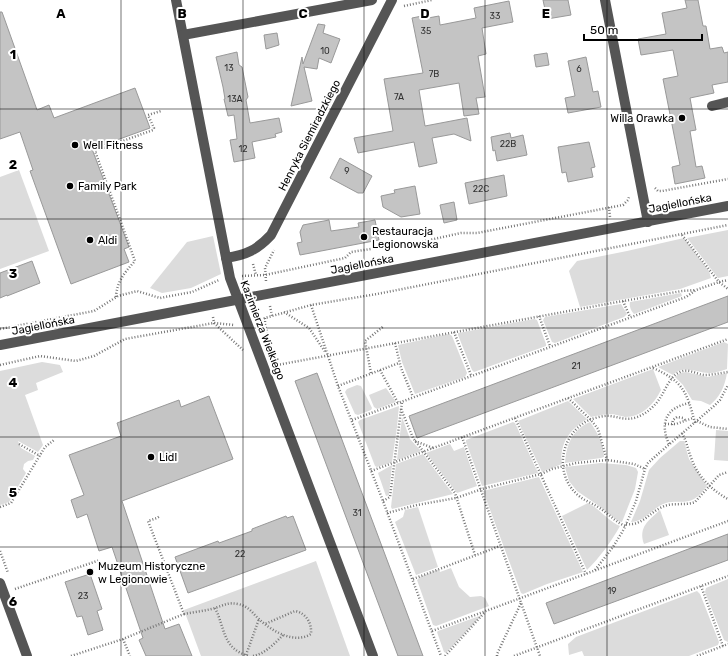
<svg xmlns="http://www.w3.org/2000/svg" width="728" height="656" viewBox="0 0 728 656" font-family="Rubik,sans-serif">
<rect width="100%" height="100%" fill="#fff"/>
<g fill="#dcdcdc">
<polygon points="19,170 49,251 0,269 0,177"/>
<polygon points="728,230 728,276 718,278 687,238"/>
<polygon points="213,236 221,274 191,288 162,293 150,288 187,242"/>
<polygon points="684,238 709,271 711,278 680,289 580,307 569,271 577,261 627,251"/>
<path d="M 681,293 L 682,296 L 634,314 C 631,311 629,306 630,302 Z"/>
<polygon points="621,304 627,314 624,317 555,343 552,342 543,320 545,317"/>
<polygon points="534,319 537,320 546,344 546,346 474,372 472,370 458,335 458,333"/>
<polygon points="449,334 452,336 467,373 465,377 415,394 402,362 398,345"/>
<path d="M 724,342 L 728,344 L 727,369 C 721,371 715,373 709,373 C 696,373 684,364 673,375 L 658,367 Z"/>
<polygon points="42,362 60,365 63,372 36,383 38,390 25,395 43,445 38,452 18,441 21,448 35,456 33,460 28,461 24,464 23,469 26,473 9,502 0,505 0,371"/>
<path d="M 653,369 L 661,390 C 654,404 642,417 625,417 C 620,416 615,414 610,414 C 604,414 597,416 591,417 L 573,399 Z"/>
<path d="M 686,372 L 707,377 L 727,373 C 725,386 720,397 710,405 L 701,401 L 692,400 L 683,385 L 675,377 L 680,373 Z"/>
<polygon points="357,385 361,386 372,408 371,410 358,415 355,414 345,392 347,389"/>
<polygon points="386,388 396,402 377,409 374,407 369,395"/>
<path d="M 568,401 L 587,419 C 570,429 559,444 562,464 L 542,472 L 518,421 Z"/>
<polygon points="399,406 397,427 392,462 377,467 375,466 358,422 360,420"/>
<polygon points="402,417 410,439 421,451 397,460"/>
<polygon points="513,422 515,423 538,473 482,486 466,442 466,440"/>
<path d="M 590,422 C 597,432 604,444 604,457 L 601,458 L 565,463 C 566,445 572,430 590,422 Z"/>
<polygon points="716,430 728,431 728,461 714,460"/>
<path d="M 680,441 L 684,441 L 689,459 L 707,486 C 703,491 699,496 694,499 C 686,504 675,500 666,503 C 652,507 647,521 631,522 L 640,501 L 649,470 L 660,458 Z"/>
<polygon points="450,444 454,451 464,447 477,486 457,493 426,453"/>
<polygon points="423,454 453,494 392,509 391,507 396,464"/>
<polygon points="601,463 626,465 636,468 638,472 635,489 622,522 618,521 599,506 577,491 569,481 565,467"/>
<polygon points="392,465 389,495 386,496 378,473"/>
<polygon points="539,477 583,572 547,584 523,594 521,593 483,491"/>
<path d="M 588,503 C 600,509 608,521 620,526 C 611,542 600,557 587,570 L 562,516 Z"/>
<polygon points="418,507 438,567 416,575 395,522 403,517 405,510"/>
<path d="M 660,510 L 669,535 L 644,544 C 638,527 649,520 660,510 Z"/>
<polygon points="316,561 350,656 201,656 184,610"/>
<polygon points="451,568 459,587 470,597 481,596 485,598 489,606 436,626 433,625 417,580 420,577 439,569 440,572"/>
<polygon points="728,579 728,642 724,640 705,592 706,588"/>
<polygon points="697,591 700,594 719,642 718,645 689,656 584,656 582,651 569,655 568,644 576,637"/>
<polygon points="482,615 446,653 444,652 437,632 438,631"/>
</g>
<g fill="#c4c4c4" stroke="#999">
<polygon points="543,0 568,0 571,15 547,19"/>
<polygon points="685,0 698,0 703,26 706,26 710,49 722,47 724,53 728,52 728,82 712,85 714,93 690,98 696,130 690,131 696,167 702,166 705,178 675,184 672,167 680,165 663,79 678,76 673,50 641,55 638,39 666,34 662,13 687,8"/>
<polygon points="509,1 513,22 482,28 486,54 478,56 485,97 476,98 479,114 464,116 459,83 419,90 425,126 467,118 471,141 454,134 432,138 437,163 419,167 414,142 358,153 354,138 393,131 384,79 423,73 412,18 427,15 428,18 439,16 440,25 476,18 474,8"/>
<polygon points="0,12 2,12 37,110 49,105 54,118 135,88 150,128 92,149 129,247 124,249 129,262 71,284 30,171 33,170 20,132 0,139"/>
<polygon points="318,24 325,25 323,33 340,39 331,63 319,58 317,69 304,67 312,101 291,106 302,57 303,64"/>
<polygon points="277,33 279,45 266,49 264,35"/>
<polygon points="237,52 239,65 242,67 248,97 246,100 250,123 279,118 282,132 275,134 276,137 252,142 255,158 234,162 230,140 237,139 234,115 228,116 224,99 225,99 223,87 216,57"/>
<polygon points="547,53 549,65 536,67 534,55"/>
<polygon points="586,57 593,92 598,91 601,107 568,113 565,98 575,96 568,61"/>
<polygon points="510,133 511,138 523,135 527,155 497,161 495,150 493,151 491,137"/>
<polygon points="589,142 595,167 591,168 593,177 568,182 566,172 562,173 558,147"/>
<polygon points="340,158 372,176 363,193 358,193 330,178"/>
<polygon points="504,175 507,196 469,204 465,183"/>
<polygon points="415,186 420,214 401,217 383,207 381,196 395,193 394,190"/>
<polygon points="454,202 457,220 444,223 440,205"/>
<polygon points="329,220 331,231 359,227 358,223 375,220 379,240 300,255 297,243 302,242 300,232 303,225"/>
<polygon points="32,261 40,283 7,296 7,295 0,298 0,273"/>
<polygon points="728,296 728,322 417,438 409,416"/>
<polygon points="317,373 423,656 398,656 295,381"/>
<polygon points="209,396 233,459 122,501 165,629 179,624 192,656 146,656 139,640 143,638 112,547 99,551 87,514 77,518 71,500 84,495 69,455 121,436 117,423 179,400 181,407"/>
<polygon points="286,516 287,518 293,516 306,550 188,593 175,557 218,541 219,543 252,531 252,529"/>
<polygon points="728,534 728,560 554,624 546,603"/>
<polygon points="90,574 102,609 97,611 103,630 88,635 82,616 77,617 65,582"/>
</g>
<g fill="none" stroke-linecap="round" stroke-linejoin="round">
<g stroke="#777" stroke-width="2.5" stroke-dasharray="1 2" stroke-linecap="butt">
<polyline points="404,6 432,0"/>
<polyline points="655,188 658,191 662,191 728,179"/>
<polyline points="609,207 610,217"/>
<polyline points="682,235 719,282 728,280"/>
<polyline points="253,264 256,275"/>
<polyline points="242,276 265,275 345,258 351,252 377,248 389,249 461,233 477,233 623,205 628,200 629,197"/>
<polyline points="266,281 265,268 274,250"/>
<path d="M 116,297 C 117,281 125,272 135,261 L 95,151 L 153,130 L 154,128 L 148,115 L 161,111"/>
<polyline points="623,301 630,317"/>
<polyline points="311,305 338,386 383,501 441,656"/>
<polyline points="270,306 272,316"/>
<polyline points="284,312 309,328 326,353"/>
<polyline points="539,316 550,346"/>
<polyline points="213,317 214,323 243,350"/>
<polyline points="265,318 265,324 270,345"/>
<polyline points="258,320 311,305 377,294 728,225"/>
<polyline points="0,329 94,311 118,296 137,291 160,298 165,297 192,292 219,280"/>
<polyline points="454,332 471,375"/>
<polyline points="395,343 401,368 413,397"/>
<polyline points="0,365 40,356 76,361 94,356 125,339 214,323 234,325"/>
<polyline points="277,365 623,301 682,291 696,290"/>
<path d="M 653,368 C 683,381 687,392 695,423"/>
<polyline points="380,370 398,403"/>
<polyline points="371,373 365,341 384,326"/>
<polyline points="338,386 399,363"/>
<polyline points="568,398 591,420 598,429 607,460"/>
<polyline points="401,409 413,438 455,493 475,555"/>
<polyline points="515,418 586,574"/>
<polyline points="352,420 686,297 696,290 719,282 728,289"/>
<polyline points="697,421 710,427 728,429"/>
<polyline points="665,424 676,424 693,418"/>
<polyline points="672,425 673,420 677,417 683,418 686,421"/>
<path d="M 682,433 C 687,442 688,451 692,460 C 698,477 713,491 728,499"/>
<polyline points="462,437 540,656"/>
<polyline points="415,441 433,448"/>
<polyline points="19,444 40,456"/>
<path d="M 669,444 C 659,422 667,407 690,403"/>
<polyline points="371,471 728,339"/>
<polyline points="383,501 390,497 402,402"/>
<polyline points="0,507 11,503 45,447 54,440"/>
<polyline points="387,513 417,505 456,498 482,489 541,474 552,469 576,463 607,460 634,464 645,469"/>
<path d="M 626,524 C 642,526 649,513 662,507 C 672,502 685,506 695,502 L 719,475 L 728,472"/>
<path d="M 625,526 C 614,521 608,513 598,507 C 592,503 585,501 579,496 C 553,475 560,434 589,420 C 595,418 604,415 610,416 C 619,417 627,421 637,417 C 646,414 655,406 660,398 C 666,389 670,376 680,372 C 688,368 696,374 704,375 C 712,375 720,373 728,372"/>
<polyline points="0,551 8,573"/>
<polyline points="595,570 613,547 624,529 636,501 645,469 648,463 658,454 714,406 720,400 728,385"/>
<polyline points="413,579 500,546"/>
<polyline points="701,586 723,646"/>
<polyline points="15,589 100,560"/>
<path d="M 215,608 C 225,627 222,649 249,656"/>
<path d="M 184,614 C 194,612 205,611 215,608 C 224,605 229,602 238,604 C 249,606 253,614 260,620 C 273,632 295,644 311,634 C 312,623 306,613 295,611 L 265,624"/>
<polyline points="432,631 728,521"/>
<polyline points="123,639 130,656"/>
<polyline points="246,655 259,619"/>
<polyline points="71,656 123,639 184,614 148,521 157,518 160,516"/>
<path d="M 253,656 C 265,654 275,643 283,635"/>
<polyline points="445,656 485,612"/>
<polyline points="497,656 497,654 521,603"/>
<polyline points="514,656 728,576"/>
<polyline points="697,656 728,644"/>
</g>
<g stroke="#555" stroke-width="10">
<polyline points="176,0 230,278 373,656"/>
<polyline points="605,0 648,222"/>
<polyline points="183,35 372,0"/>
<polyline points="712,106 728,102"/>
<path d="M 226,258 C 246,255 257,250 271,235 L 392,0"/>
<polyline points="0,345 728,206"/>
<polyline points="0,583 27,656"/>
</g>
</g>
<path fill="none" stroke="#000" stroke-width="1" stroke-opacity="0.55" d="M 121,0 L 121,656M 243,0 L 243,656M 364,0 L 364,656M 485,0 L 485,656M 607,0 L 607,656M 0,109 L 728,109M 0,219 L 728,219M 0,328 L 728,328M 0,437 L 728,437M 0,547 L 728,547"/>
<g fill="#000" stroke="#fff" stroke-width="1.5">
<circle cx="682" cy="118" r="4"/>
<circle cx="75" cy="145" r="4"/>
<circle cx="70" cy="186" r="4"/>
<circle cx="364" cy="237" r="4"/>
<circle cx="90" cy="240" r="4"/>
<circle cx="151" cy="457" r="4"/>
<circle cx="90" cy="572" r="4"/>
</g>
<g text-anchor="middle" stroke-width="4" stroke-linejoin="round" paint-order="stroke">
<g font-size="9" fill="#313131">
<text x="495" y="19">33</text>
<text x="426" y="34">35</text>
<text x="325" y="54">10</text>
<text x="229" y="71">13</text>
<text x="579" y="72">6</text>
<text x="434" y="77">7B</text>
<text x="399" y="100">7A</text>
<text x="235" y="102">13A</text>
<text x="508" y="147">22B</text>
<text x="243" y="152">12</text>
<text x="347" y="174">9</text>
<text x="481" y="192">22C</text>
<text x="576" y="369">21</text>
<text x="357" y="516">31</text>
<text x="240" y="557">22</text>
<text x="612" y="594">19</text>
<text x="83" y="599">23</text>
</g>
<g font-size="11" fill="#000" stroke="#fff" text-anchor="start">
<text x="674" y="122" text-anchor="end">Willa Orawka</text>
<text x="83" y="149">Well Fitness</text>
<text x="78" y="190">Family Park</text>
<text x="372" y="235">Restauracja<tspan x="372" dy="13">Legionowska</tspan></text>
<text x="98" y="244">Aldi</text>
<text x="159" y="461">Lidl</text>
<text x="98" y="570">Muzeum Historyczne<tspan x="98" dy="13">w Legionowie</tspan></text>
</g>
<g font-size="11" fill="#000" stroke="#fff">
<text transform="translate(309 135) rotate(-63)" y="4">Henryka Siemiradzkiego</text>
<text transform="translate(680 203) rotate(-11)" y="4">Jagiellońska</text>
<text transform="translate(362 264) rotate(-11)" y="4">Jagiellońska</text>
<text transform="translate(43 325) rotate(-11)" y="4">Jagiellońska</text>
<text transform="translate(263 330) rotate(69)" y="4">Kazimierza Wielkiego</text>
</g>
</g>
<g font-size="13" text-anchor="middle" font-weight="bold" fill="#000" stroke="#fff" stroke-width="4" stroke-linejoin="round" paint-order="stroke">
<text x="61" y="18">A</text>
<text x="182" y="18">B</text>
<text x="303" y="18">C</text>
<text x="425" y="18">D</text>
<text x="546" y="18">E</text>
<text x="13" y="59">1</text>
<text x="13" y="169">2</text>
<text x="13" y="278">3</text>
<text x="13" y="387">4</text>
<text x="13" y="497">5</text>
<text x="13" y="606">6</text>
</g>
<path d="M584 34v6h118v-6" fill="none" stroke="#000000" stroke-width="2"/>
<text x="590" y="34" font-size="12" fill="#000000" stroke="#ffffff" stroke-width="3" paint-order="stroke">50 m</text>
</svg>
